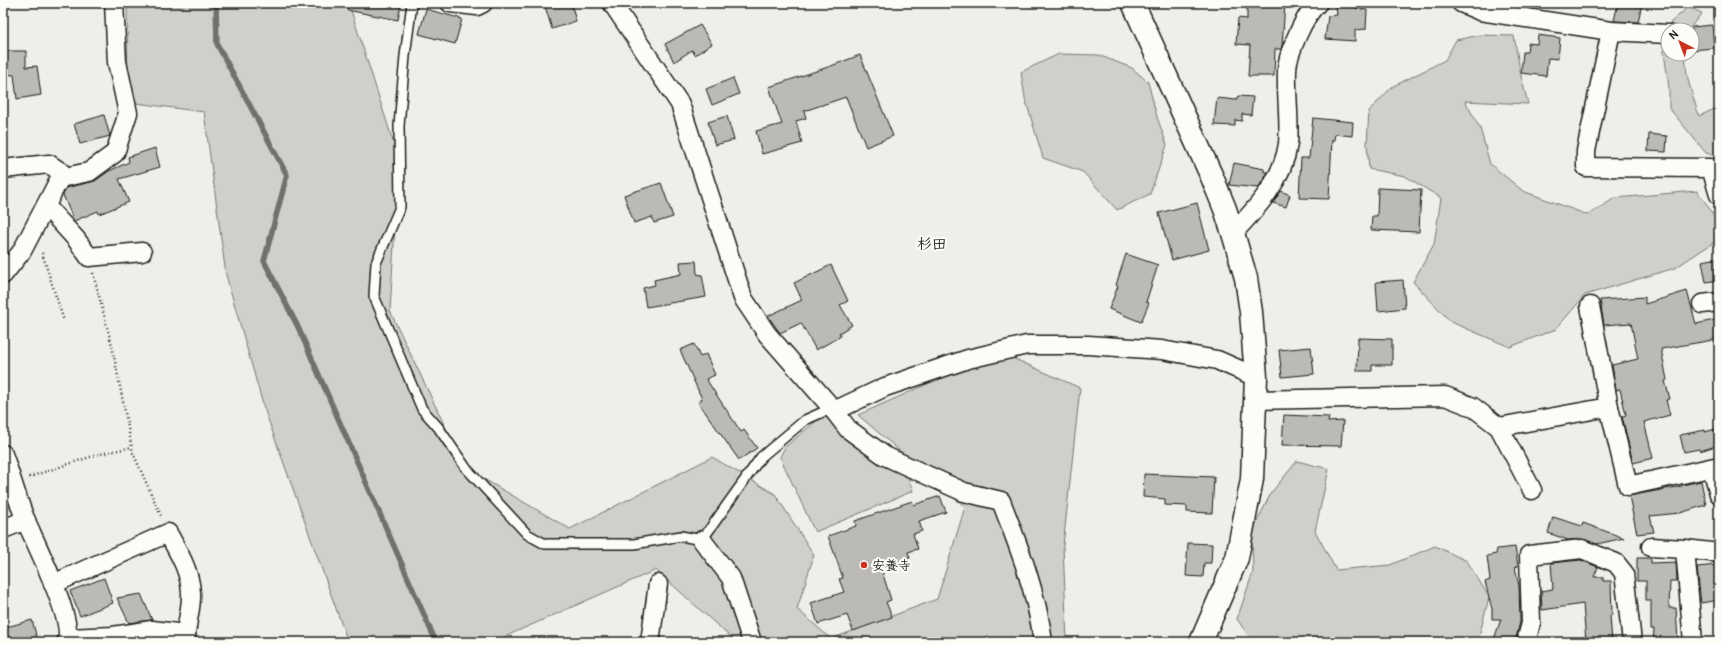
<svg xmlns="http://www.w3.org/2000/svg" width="1722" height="645" viewBox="0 0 1722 645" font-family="Pangolin,'Klee One',sans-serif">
<rect width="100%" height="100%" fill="#f0eeea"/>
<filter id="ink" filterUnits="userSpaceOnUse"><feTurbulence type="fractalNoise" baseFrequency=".025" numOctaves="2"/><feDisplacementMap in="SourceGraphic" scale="8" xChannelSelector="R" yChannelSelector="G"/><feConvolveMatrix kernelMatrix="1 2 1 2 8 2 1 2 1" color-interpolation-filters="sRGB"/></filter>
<g filter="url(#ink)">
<g fill="#d0cfcc" stroke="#767674">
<polygon points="127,3 350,3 350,7 399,160 390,311 465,468 570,529 712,457 775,494 814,555 797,609 831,639 937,599 965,507 858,415 999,352 1080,388 1063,546 1067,642 736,642 656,570 504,637 504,642 348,642 264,408 226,275 204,112 128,102"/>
<path d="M 1688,7 L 1702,13 L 1688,30 L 1668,30 L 1668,54 L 1686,54 C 1684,74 1693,96 1699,116 L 1719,107 L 1719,157 L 1706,153 L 1669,108 L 1669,88 L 1661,31 Z"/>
<path d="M 1480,35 L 1514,36 L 1521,76 L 1528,104 L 1465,101 L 1480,128 L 1490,164 L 1523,191 L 1588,215 L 1615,198 L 1697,191 C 1708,206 1719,219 1719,239 L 1675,268 L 1585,295 L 1556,329 L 1510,347 L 1451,322 L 1413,282 L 1434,244 L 1441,198 L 1405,176 L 1369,169 L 1367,144 L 1369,111 L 1392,87 L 1445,60 L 1456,40 Z"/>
<polygon points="1059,54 1098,55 1132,68 1148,82 1157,117 1167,145 1150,194 1117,210 1083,172 1043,158 1025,98 1021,72"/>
<polygon points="832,408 905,470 913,491 815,532 780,457 785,447"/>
<polygon points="1297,461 1329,469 1315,531 1336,570 1390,565 1435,546 1467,561 1489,597 1478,641 1252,641 1237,619 1253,572 1252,532 1271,493"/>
</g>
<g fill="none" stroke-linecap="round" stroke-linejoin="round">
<polyline stroke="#706f6d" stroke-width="5.5" points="216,3 217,44 287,175 264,261 298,327 436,642"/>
</g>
<g fill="#bbbab6" stroke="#1c1c1c">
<polygon points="348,3 394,3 394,5 401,4 398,20 347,10"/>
<polygon points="544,3 571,3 576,21 552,29"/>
<polygon points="1247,3 1285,3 1282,46 1281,49 1275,49 1274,76 1248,76 1250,45 1236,44 1238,18 1247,19"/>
<polygon points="1618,3 1642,3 1638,22 1614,21"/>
<polygon points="1336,4 1367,10 1366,29 1355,30 1355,41 1325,39 1328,16 1337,15"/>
<polygon points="426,9 462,19 455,44 419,34"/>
<polygon points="700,25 712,44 695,55 692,50 674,62 665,44"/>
<polygon points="1712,25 1714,48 1692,50 1692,27"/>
<polygon points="1538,35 1560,38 1558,59 1548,58 1546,76 1521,73 1523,52 1527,52 1528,43 1537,44"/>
<polygon points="3,51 26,51 26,67 37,66 41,95 17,99 14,75 3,74"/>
<polygon points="860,55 893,136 866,147 846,97 804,111 806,118 796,121 802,143 762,154 756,131 782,124 769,87 831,66"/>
<polygon points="733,78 739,94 712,105 706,89"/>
<polygon points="1238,96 1253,97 1251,115 1242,114 1242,121 1235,120 1235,126 1214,125 1217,98 1236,100"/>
<polygon points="104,115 110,136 80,144 74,124"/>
<polygon points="727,116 734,140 715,145 708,122"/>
<polygon points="1313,118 1353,122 1352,136 1335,134 1334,140 1332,140 1329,199 1299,198 1301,158 1309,158"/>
<polygon points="1649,134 1667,136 1666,152 1648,151"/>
<polygon points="155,148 160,167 119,179 129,202 99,214 98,211 74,221 63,195 66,188 95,181 109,171 129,162 128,157"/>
<polygon points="1234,163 1264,169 1264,172 1267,172 1267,174 1258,188 1229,185"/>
<polygon points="661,183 673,217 654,223 652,217 634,223 624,195"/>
<polygon points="1378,188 1421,190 1419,232 1371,230 1372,216 1377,216"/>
<polygon points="1281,191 1290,195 1286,207 1273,203"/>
<polygon points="1197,203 1209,250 1172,260 1159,213"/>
<polygon points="1126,254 1158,265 1146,302 1149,303 1141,322 1109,309 1118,286 1116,285"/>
<polygon points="1719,258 1719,280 1706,282 1702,261"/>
<polygon points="696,261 697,274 702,275 706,297 646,307 643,288 655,285 654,280 681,274 680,262"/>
<polygon points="831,265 848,301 840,305 852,325 839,333 841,336 816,350 801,323 780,333 768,316 802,300 794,283"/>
<polygon points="1403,280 1405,308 1378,311 1376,282"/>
<polygon points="1687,291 1696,324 1719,319 1719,339 1661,349 1667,380 1665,381 1670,399 1666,400 1670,415 1644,422 1653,458 1633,463 1622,416 1626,415 1620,389 1616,390 1612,365 1638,359 1631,323 1604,325 1600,300 1645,297 1645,304"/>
<polygon points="1358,338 1392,339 1392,365 1372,365 1372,371 1357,371"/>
<polygon points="694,344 700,357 706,354 715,375 706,379 741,432 744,430 757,448 739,460 698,402 702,399 680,350"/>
<polygon points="1311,347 1314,374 1282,377 1279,350"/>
<polygon points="1284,415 1329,417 1328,422 1343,421 1341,446 1282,445"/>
<polygon points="1719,428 1719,445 1700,451 1699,449 1684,452 1680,435 1705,430 1705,432"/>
<polygon points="1144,474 1214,477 1212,513 1187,512 1187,506 1165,505 1165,499 1143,497"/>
<polygon points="1701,481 1706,505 1680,513 1650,516 1654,532 1637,534 1629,496 1682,486 1682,485"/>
<polygon points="940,496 946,512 919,521 922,531 913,534 918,549 908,552 910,558 881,568 891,600 886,602 892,617 853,631 847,615 818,624 811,603 844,592 839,579 843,578 828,536 856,526 855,521 912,501 914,505"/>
<polygon points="1553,517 1582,526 1583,523 1624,538 1597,544 1581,539 1568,540 1548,533"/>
<polygon points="1188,543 1212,544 1211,563 1204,563 1203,577 1186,576"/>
<polygon points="1515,547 1518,566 1515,567 1519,586 1520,622 1515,642 1493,642 1501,619 1492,619 1492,609 1485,582 1490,580 1487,556 1496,554 1497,549"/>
<polygon points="1637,558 1651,558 1651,563 1676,562 1677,581 1670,581 1669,608 1676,608 1678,642 1653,642 1654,629 1651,629 1651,600 1646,600 1646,581 1637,581"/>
<polygon points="1581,560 1598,567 1594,577 1603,577 1603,581 1611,581 1612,615 1610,616 1612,642 1586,642 1583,604 1542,610 1541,591 1553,589 1551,563"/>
<polygon points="1717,565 1719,579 1719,600 1701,603 1697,567"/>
<polygon points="104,578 113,603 80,616 70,591"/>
<polygon points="141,594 152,620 129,623 117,598"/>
<polygon points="32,620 38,642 3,642 3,628"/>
</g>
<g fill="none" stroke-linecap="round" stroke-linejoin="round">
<defs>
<polyline id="lane" points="412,3 405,56 399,126 400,207 376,263 374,296 422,409 438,427 466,468 527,534 545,544 634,544 681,536 702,540 761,457 805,420 832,408"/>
<g id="street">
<polyline points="450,3 477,6 483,3"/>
<path d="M 612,3 L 680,104 L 743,298 L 767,334 L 832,408 L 848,429 L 885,456 L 964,492 L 1001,501 C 1019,547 1037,593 1043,642"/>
<polyline points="1461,3 1480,11 1611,31 1668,34"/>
<polyline points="1611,31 1586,151 1586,167 1711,168 1719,195"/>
<polyline points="3,169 49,164 61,172 60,178"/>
<polyline points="46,206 76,239 89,257 142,252"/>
<path d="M 1233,233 C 1257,208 1283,180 1288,144 C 1290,122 1286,94 1287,71 C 1287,54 1305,14 1318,3"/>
<polyline points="3,275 22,251 60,178 89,172 115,153 128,113 117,62 114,3"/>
<polyline points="1702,304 1719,302"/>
<polyline points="1590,306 1609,407 1628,486 1719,466"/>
<polyline points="1255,400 1445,396 1473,407 1499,427 1532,490"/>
<polyline points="834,411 885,387 968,359 1027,345 1088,345 1162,350 1217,360 1256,377"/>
<polyline points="1499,427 1609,407"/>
<path d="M 3,454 C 11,476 17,499 26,521 C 35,542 76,624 66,642"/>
<polyline points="1712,468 1719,494"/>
<polyline points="3,529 26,520"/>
<polyline points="702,540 731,578 752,642"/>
<polyline points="1651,547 1685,549 1719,553"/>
<polyline points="1685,549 1693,642"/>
<path d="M 53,584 L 168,533 C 178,552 190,570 191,593 C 192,609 185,625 186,642"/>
<polyline points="68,638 113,636 152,630 186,634"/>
<polyline points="650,642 658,584"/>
<polyline points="1526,642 1531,623 1529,555 1582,549 1616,563 1624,573 1632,642"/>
</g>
<polyline id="secondary" points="1133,3 1212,177 1225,209 1233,233 1246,278 1251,312 1256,377 1252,479 1237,558 1201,642"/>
</defs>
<use href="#lane" stroke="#1c1c1c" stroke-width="12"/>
<use href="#street" stroke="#1c1c1c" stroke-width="21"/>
<use href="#secondary" stroke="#1c1c1c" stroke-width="25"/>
<g stroke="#1c1c1c" stroke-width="2.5" stroke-dasharray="1 3" stroke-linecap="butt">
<polyline points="42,253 64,321"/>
<polyline points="93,273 112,346 133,453 162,518"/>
<polyline points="29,477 96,455 132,447"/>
</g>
<use href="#lane" stroke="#fdfcf7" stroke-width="9"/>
<use href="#street" stroke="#fdfcf7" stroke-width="18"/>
<use href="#secondary" stroke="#fdfcf7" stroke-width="22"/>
</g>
</g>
<circle fill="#c8321e" stroke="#fdfcf7" stroke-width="1.5" cx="864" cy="565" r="4"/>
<g text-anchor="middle" stroke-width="4" stroke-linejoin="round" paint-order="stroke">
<g font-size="13" font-weight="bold" fill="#1c1c1c" stroke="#fdfcf7" text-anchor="start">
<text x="872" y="570">安養寺</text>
</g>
<g font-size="15" font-weight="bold" fill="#1c1c1c" stroke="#fdfcf7">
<text x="932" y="249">杉田</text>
</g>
</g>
<rect width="1722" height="645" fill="none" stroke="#fdfcf7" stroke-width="16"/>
<rect x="8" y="8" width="1706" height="629" fill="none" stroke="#1c1c1c" stroke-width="1.5" filter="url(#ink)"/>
<g transform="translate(1680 42) rotate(318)"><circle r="19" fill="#fdfcf7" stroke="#a3a29f"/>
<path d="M0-3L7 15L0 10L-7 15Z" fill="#c8321e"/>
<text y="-6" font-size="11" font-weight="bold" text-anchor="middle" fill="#1c1c1c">N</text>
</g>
</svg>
